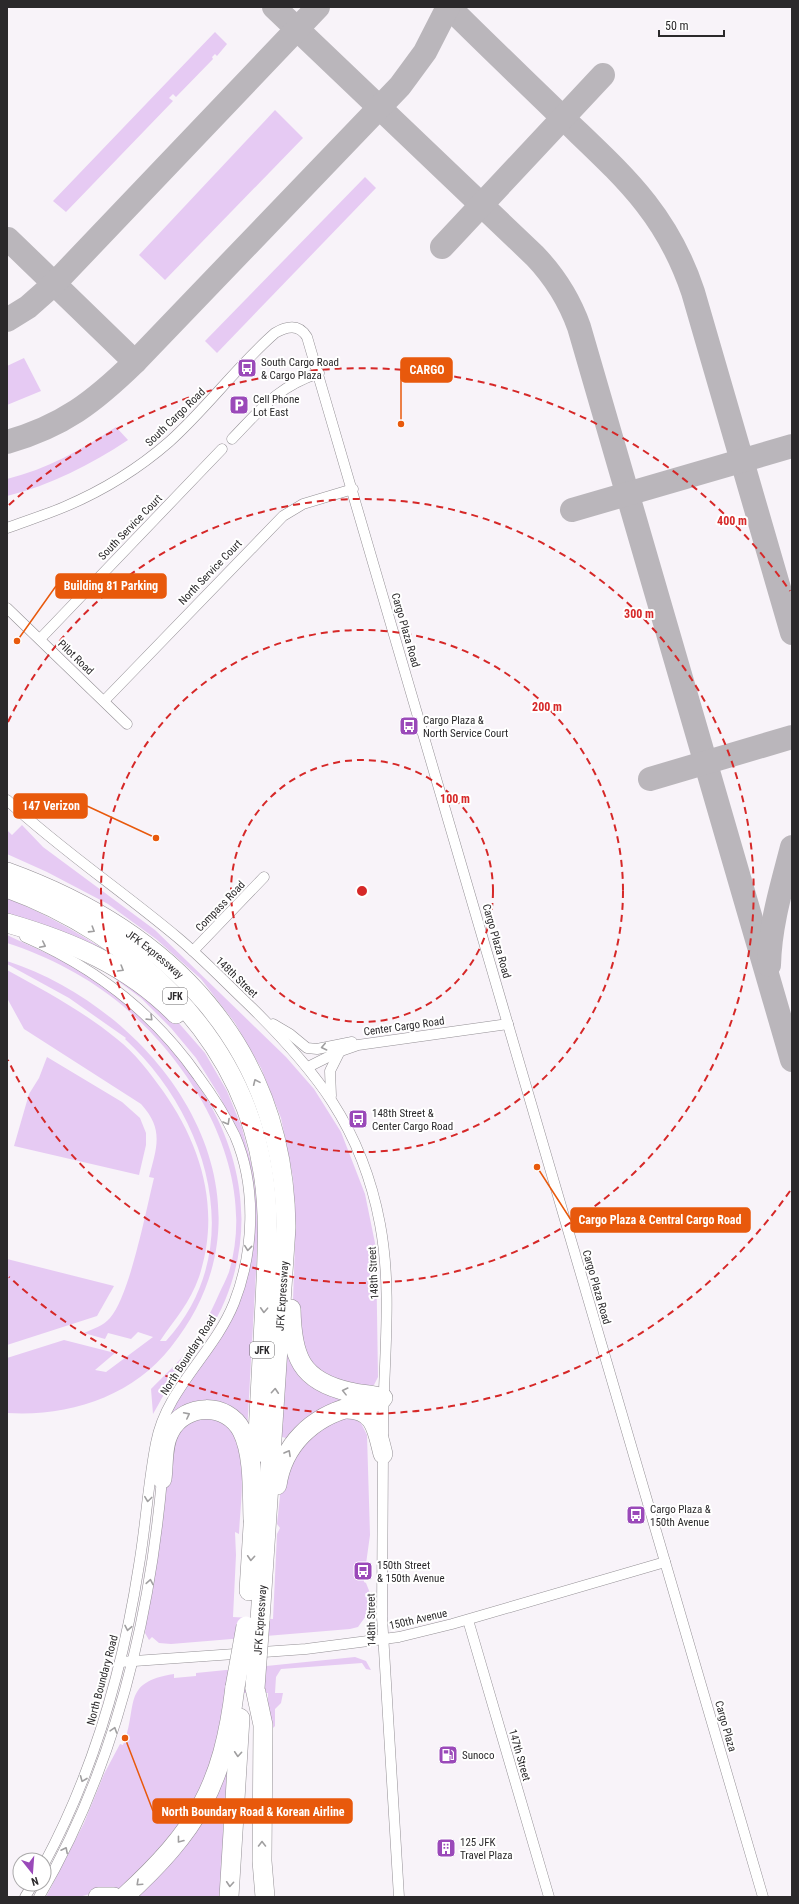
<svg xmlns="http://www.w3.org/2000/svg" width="799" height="1904" viewBox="0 0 799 1904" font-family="'Roboto Condensed',sans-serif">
<rect width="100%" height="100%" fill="#f8f3f9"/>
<g fill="#e6caf3">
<polygon points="215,32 227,44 217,56 215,54 212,57 213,59 176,97 173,94 169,98 173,101 66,212 53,201"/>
<polygon points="275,110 303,138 165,280 139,255"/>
<polygon points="365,177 376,188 217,353 205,341"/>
<polygon points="24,358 41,391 7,405 7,366"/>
<path d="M 116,427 L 128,440 C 90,465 51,485 7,496 L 7,479 C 47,469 81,450 116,427 Z"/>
<polygon points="22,825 43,847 155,930 286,1057 314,1089 341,1132 365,1194 376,1248 378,1377 374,1385 363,1389 319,1376 295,1340 293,1300 295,1244 293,1178 281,1118 261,1068 235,1023 201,979 156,939 108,904 47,872 7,854 7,830 12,835"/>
<path d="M 7,898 C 49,915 87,938 125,963 L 7,918 Z"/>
<path d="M 7,935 C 32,947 60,958 84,973 C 191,1042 278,1168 226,1298 C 215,1327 195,1350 176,1375 C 167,1387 161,1401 153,1414 L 151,1389 C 163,1376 178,1364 188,1349 C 201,1332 210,1314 219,1294 C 222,1287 226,1280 229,1272 C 258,1173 196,1068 123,1006 C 90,978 48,956 7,943 Z"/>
<polygon points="83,955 177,1021 205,1053 227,1091 242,1128 252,1167 257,1202 258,1236 247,1432 226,1409 163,1423 233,1308 252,1235 236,1130 219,1095 196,1058 171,1028 141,998"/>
<path d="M 7,961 C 165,1013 291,1197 171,1347 C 132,1397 68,1417 7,1413 L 7,1358 L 64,1340 L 115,1353 L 95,1370 L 106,1372 L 153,1337 L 138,1332 L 131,1339 L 108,1333 L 105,1339 L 84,1333 C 93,1329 103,1326 110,1318 C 130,1295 146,1210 154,1178 L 149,1177 C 157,1147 164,1129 141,1104 L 24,1029 L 7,998 L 7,970 C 45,991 83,1011 117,1039 C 135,1053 150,1073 163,1091 C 202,1146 221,1211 199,1277 C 190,1303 174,1320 160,1341 L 166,1341 C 250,1249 208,1116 125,1039 L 126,1038 L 69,998 L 7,964 Z"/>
<polygon points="47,1057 122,1102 140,1118 146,1133 146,1145 139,1175 14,1146 29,1094 39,1078"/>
<polygon points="7,1259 114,1286 97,1316 7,1345"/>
<polygon points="288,1340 292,1356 364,1400 289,1439 279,1436"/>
<path d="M 210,1415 C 215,1417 222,1419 227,1422 C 250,1438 240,1507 239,1534 L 235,1532 L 236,1555 L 233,1617 L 273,1619 L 277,1534 L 280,1528 L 277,1524 L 282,1477 L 290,1457 L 323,1423 L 350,1416 L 361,1423 L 367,1435 L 370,1535 L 366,1564 L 362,1564 L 364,1582 L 366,1583 L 370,1593 L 370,1615 L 368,1613 L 358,1627 L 350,1629 L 171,1644 L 159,1643 L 152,1637 L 149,1640 L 145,1633 L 146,1622 L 168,1465 L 178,1427 Z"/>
<path d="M 355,1657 L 366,1661 L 371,1670 L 366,1669 L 362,1663 L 281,1669 L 276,1677 L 275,1693 L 283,1693 L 281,1703 L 275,1709 L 275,1726 L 271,1730 L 267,1731 L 268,1693 L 228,1693 L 210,1774 L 145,1884 L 222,1773 L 228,1773 L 226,1824 L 223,1824 L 224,1847 L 220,1897 L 137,1897 L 97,1892 L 79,1897 L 46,1897 L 84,1823 L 104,1774 L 120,1744 L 123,1745 C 139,1707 120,1682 174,1674 L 174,1678 L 196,1676 L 196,1673 Z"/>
</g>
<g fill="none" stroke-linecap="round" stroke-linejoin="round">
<g stroke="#bab6bb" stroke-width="24">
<path d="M 274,7 L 535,256 C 555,277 569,299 579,327 L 792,1060"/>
<path d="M 449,7 C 486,44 524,80 562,117 C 621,174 666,211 693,292 L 792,633"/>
<polyline points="8,239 135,362"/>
<polyline points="442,247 603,75"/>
<polyline points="7,320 28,307 54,284 318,7"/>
<path d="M 7,442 C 63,426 94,402 135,362 L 400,86 L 425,52 L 448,7"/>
<polyline points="572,510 792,446"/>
<polyline points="650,779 792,737"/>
<path d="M 769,965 C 770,924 782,886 792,847"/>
</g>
<defs>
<g id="minor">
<path d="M 232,439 C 261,409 277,387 319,373"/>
<path d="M 7,528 C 26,521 45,515 64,507 C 102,491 138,469 169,442 C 207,408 237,366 275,333 C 287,326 299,324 307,337 L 763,1897"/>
<polyline points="7,608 127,724"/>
<polyline points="40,639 222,449"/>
<polyline points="104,701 283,516 303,504 353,489"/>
<path d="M 7,800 C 61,850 121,890 177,937 C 201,957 223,980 246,1002 C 315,1069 362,1127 380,1224 C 393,1293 383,1364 383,1434"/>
<path d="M 25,937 C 96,968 154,1013 198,1076 C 212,1095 225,1115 235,1136 C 257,1187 254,1252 234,1303 C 214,1353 166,1389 156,1443 C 148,1483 146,1524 139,1565 C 123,1669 94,1771 44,1864"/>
<polyline points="193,951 264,877"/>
<polyline points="273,1024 290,1034 307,1048 317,1049 352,1042"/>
<polyline points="308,1067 338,1052 358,1045 508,1024"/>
<polyline points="331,1096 330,1071 340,1051"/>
<polyline points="383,1450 382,1617 399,1897"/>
<polyline points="468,1620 549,1897"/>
<polyline points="120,1662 306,1649 399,1637 452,1624 665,1562"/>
<polyline points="25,1897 33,1884"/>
<path d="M 39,1897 C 114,1769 149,1626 162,1479"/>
</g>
<g id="motorway">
<path id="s1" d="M 7,872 C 170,931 284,1046 286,1227 L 260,1620"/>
<path d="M 7,888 C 133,934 242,1036 263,1172 C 270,1216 267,1259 265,1302 C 262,1353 260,1403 257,1453"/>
<path d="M 7,923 C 70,941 129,966 176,1014"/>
<path d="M 347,1409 C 376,1409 377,1432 383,1454"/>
<path d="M 162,1479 C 164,1464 162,1445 170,1431 C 185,1403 227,1402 242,1431 C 254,1455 252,1493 253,1519"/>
<path d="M 277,1485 C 283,1445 312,1417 351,1407 C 362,1404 374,1406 383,1398 C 371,1394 362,1395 350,1392 C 300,1381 292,1356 291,1309"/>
<polyline points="249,1591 254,1510"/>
<polyline points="255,1688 263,1725 262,1861 265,1897"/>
<polyline points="98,1897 114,1897"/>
<path d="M 124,1897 C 197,1830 223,1786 235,1687"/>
<polyline points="229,1897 240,1718"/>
</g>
</defs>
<use href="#minor" stroke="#949095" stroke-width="11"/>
<use href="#motorway" stroke="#949095" stroke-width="20"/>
<use href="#minor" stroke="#fff" stroke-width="10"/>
<use href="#motorway" stroke="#fff" stroke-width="19"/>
<defs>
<g id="motorway-bridge">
<polyline points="235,1687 246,1626"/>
<polyline points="255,1688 260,1620"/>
</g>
</defs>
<use href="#motorway-bridge" stroke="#949095" stroke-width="20" stroke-linecap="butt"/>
<use href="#motorway-bridge" stroke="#fff" stroke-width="19"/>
</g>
<defs><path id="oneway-chevron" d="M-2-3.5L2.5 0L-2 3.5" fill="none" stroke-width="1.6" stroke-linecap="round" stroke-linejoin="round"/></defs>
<g stroke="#a09fa0">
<use href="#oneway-chevron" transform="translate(92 930) rotate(32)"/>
<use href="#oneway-chevron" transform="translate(43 945) rotate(26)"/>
<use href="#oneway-chevron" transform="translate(121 969) rotate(31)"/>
<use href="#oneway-chevron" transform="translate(150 1018) rotate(44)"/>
<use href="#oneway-chevron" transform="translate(324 1047) rotate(168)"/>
<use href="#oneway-chevron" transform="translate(256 1082) rotate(-114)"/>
<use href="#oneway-chevron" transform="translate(227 1122) rotate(61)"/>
<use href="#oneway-chevron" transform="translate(248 1248) rotate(96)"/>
<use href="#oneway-chevron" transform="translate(264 1310) rotate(93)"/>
<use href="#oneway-chevron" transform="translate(275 1391) rotate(-86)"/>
<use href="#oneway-chevron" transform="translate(345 1391) rotate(-166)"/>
<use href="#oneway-chevron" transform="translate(187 1415) rotate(-27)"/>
<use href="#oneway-chevron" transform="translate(288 1453) rotate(-61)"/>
<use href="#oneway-chevron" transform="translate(148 1499) rotate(97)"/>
<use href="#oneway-chevron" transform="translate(251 1558) rotate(94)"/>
<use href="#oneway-chevron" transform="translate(150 1582) rotate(-80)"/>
<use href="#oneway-chevron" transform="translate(128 1628) rotate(101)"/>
<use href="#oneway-chevron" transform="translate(114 1730) rotate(-72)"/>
<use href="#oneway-chevron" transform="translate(238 1754) rotate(94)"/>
<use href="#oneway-chevron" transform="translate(83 1779) rotate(112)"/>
<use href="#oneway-chevron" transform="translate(180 1840) rotate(128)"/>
<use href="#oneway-chevron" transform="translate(262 1844) rotate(-90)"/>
<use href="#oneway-chevron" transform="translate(65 1850) rotate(-63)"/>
<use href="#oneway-chevron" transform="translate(139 1883) rotate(137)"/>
<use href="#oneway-chevron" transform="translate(230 1884) rotate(94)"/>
</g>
<g fill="none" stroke="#d62828" stroke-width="2" stroke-dasharray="7 5">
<circle cx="362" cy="891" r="131"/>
<circle cx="362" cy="891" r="261"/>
<path d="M8 722A392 392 0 1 1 8 1060"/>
<path d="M790 1191A523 523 0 0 1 9 1277M9 505A523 523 0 0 1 790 591"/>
</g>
<defs>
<symbol id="bus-square" viewBox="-11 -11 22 22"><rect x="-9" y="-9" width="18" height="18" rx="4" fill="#9a49b9" stroke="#fff"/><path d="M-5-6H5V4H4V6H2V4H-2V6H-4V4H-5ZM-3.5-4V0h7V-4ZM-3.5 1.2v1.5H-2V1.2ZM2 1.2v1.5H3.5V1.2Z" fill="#fff"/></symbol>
<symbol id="parking-square" viewBox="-11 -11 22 22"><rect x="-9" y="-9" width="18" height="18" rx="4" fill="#9a49b9" stroke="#fff"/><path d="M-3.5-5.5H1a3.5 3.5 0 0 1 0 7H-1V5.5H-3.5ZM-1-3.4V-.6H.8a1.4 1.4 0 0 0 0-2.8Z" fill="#fff"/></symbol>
<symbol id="fuel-square" viewBox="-11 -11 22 22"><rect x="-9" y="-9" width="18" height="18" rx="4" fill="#9a49b9" stroke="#fff"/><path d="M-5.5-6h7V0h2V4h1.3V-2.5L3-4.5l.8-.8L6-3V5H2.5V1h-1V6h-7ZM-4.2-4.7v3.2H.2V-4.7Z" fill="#fff"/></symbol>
<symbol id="building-square" viewBox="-11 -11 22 22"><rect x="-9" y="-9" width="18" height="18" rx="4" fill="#9a49b9" stroke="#fff"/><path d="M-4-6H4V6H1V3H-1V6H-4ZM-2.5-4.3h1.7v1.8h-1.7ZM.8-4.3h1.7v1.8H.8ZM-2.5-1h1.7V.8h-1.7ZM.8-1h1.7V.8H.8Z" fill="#fff"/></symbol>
</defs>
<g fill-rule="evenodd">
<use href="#bus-square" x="236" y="357" width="22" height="22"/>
<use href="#parking-square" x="228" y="394" width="22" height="22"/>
<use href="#bus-square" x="398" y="715" width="22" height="22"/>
<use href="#bus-square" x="347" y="1108" width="22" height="22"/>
<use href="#bus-square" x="625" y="1504" width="22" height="22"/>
<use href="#bus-square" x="352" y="1560" width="22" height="22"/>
<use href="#fuel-square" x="437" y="1744" width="22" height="22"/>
<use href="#building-square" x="435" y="1837" width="22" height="22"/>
</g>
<g text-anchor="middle" stroke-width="4" stroke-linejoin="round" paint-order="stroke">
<g fill="#fff" stroke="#6b696b" stroke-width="1">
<rect x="163" y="988" width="24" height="16" rx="3"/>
<rect x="250" y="1342" width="24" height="16" rx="3"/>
</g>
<g font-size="10" font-weight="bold" fill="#2b292b">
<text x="175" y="1000">JFK</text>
<text x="262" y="1354">JFK</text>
</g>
<g font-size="11" fill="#2b292b" stroke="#fff" text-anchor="start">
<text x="261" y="366">South Cargo Road<tspan x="261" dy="13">&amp; Cargo Plaza</tspan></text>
<text x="253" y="403">Cell Phone<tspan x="253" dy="13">Lot East</tspan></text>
<text x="423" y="724">Cargo Plaza &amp;<tspan x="423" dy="13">North Service Court</tspan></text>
<text x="372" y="1117">148th Street &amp;<tspan x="372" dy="13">Center Cargo Road</tspan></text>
<text x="650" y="1513">Cargo Plaza &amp;<tspan x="650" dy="13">150th Avenue</tspan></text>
<text x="377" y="1569">150th Street<tspan x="377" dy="13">&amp; 150th Avenue</tspan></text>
<text x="462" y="1759">Sunoco</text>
<text x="460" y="1846">125 JFK<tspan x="460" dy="13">Travel Plaza</tspan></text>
</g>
<g font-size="11" fill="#2b292b" stroke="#fff">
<text transform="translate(175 417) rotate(-44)" y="4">South Cargo Road</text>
<text transform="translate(130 527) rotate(-46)" y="4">South Service Court</text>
<text transform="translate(210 572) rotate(-46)" y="4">North Service Court</text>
<text transform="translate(406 630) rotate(74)" y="4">Cargo Plaza Road</text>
<text transform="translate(76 657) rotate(44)" y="4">Pilot Road</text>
<text transform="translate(220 906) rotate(-46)" y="4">Compass Road</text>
<text transform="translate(497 941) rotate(74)" y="4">Cargo Plaza Road</text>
<text dy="4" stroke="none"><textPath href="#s1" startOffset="170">JFK Expressway</textPath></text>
<text transform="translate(237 977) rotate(44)" y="4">148th Street</text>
<text transform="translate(404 1026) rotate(-8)" y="4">Center Cargo Road</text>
<text transform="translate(373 1273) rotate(-93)" y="4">148th Street</text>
<text transform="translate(597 1287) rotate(74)" y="4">Cargo Plaza Road</text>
<text transform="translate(282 1296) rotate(-86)" y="4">JFK Expressway</text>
<text transform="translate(188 1355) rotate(-57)" y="4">North Boundary Road</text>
<text transform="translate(418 1619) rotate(-13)" y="4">150th Avenue</text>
<text transform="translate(260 1620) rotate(-86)" y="4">JFK Expressway</text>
<text transform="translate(371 1620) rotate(-91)" y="4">148th Street</text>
<text transform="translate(102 1680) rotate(-75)" y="4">North Boundary Road</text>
<text transform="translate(726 1726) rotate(74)" y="4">Cargo Plaza</text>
<text transform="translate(520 1755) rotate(74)" y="4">147th Street</text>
</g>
</g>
<circle cx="362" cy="891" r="6" fill="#d62828" stroke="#fff" stroke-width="2"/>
<g font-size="12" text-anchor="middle" font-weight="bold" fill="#d62828" stroke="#fff" stroke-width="4" stroke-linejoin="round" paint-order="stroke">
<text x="732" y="525">400 m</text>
<text x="639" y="618">300 m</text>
<text x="547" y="711">200 m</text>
<text x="455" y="803">100 m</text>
</g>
<path fill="none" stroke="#e8590c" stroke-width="1.5" d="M401 424L401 370M17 641L56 586M156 838L87 806M537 1167L571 1220M125 1738L153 1811"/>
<g fill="#e8590c" stroke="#fff" stroke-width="1.5">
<circle cx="401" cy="424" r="4"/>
<circle cx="17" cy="641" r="4"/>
<circle cx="156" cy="838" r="4"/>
<circle cx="537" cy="1167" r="4"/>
<circle cx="125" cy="1738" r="4"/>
</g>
<g fill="#e8590c" stroke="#e8590c" stroke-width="1.5">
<rect x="401" y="358" width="51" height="24" rx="4"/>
<rect x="56" y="574" width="110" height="24" rx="4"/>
<rect x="14" y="794" width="73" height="24" rx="4"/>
<rect x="571" y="1208" width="179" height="24" rx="4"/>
<rect x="153" y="1799" width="199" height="24" rx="4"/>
</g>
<g font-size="12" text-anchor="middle" font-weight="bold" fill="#fff">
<text x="427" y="374">CARGO</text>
<text x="111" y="590">Building 81 Parking</text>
<text x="51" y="810">147 Verizon</text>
<text x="660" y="1224">Cargo Plaza &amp; Central Cargo Road</text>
<text x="253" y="1816">North Boundary Road &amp; Korean Airline</text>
</g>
<rect width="799" height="1904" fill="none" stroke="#2b292b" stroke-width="16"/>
<g transform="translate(32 1872) rotate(163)"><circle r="19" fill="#ffffff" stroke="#aaa9aa"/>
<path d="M0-3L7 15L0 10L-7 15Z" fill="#9a49b9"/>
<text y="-6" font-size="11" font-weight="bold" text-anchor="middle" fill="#2b292b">N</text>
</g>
<path d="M659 30v6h65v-6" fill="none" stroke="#2b292b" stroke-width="2"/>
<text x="665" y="30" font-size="12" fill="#2b292b" stroke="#ffffff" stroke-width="3" paint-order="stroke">50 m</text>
</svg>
